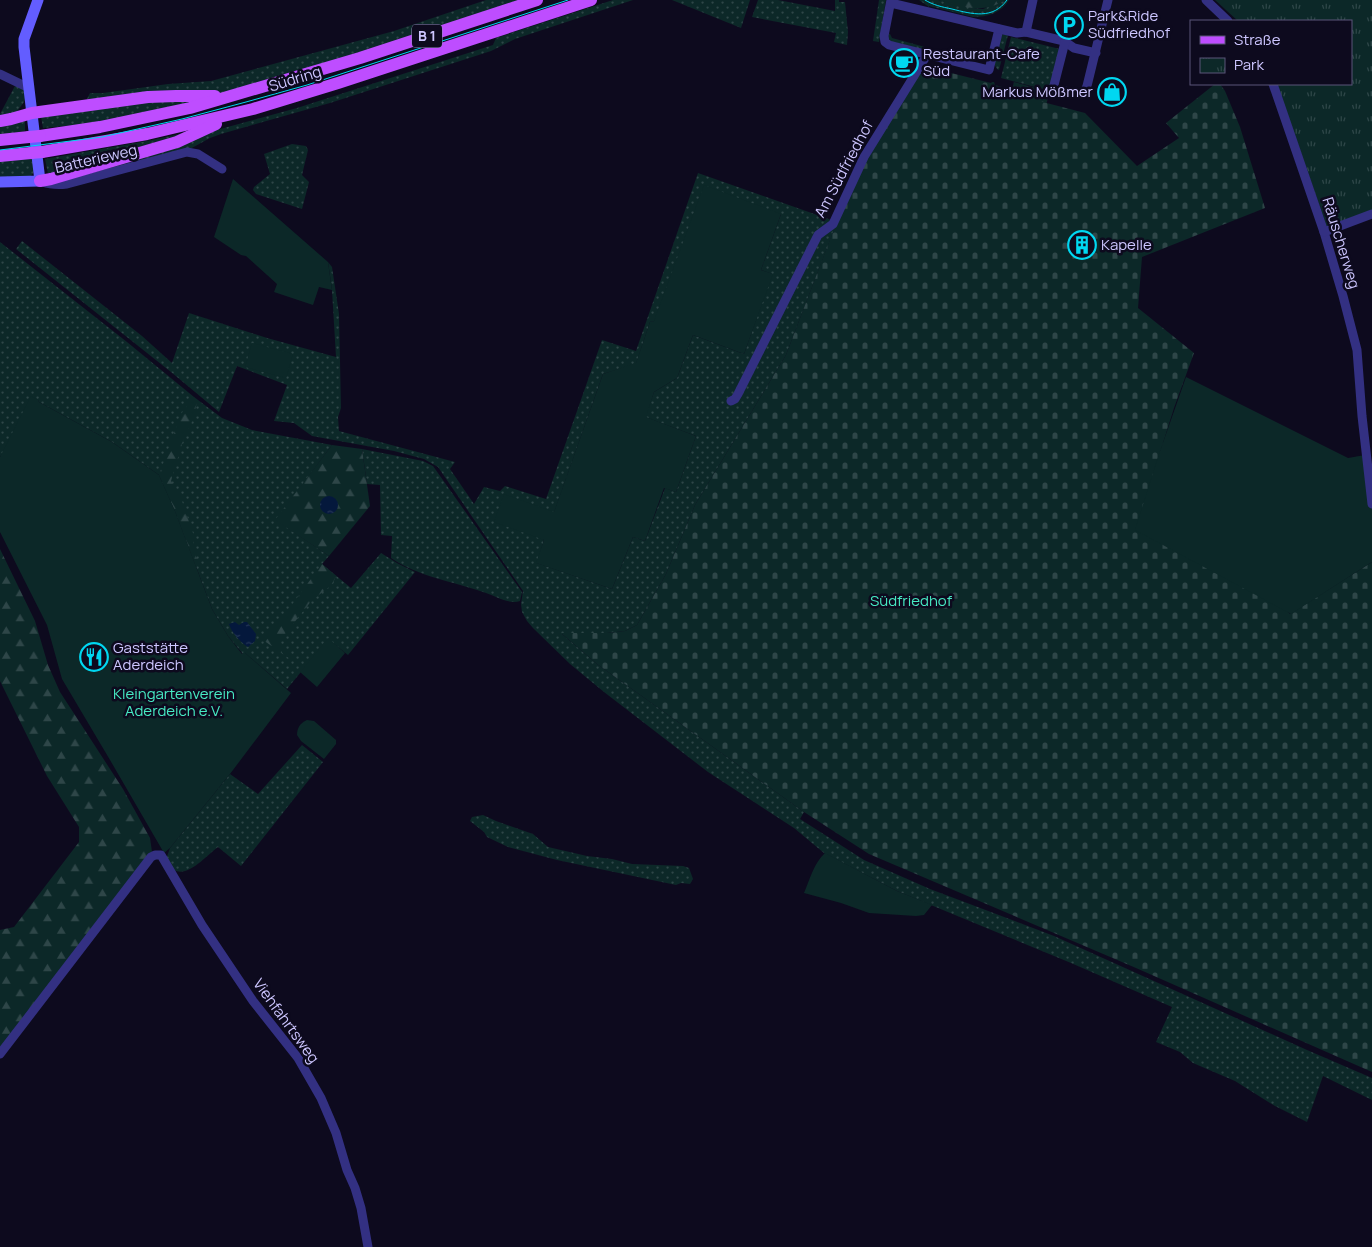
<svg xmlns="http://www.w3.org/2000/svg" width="1372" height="1247" viewBox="0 0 1372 1247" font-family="Manrope,sans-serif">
<defs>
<pattern id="grass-dots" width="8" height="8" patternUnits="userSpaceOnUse" patternTransform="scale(1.25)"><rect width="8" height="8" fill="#0c2828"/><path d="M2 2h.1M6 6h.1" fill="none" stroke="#2e4648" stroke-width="1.8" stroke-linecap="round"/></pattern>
<pattern id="forest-firs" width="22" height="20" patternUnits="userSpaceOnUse" patternTransform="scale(1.25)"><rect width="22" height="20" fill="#0c2828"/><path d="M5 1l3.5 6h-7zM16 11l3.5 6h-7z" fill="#2e4648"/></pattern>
<pattern id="cemetery-stones" width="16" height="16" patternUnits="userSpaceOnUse" patternTransform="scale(1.25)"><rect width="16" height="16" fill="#0c2828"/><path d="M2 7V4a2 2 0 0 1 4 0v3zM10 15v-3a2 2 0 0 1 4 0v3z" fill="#2e4648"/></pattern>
<pattern id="park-tufts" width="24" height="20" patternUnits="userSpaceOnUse" patternTransform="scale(1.25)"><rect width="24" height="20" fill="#0c2828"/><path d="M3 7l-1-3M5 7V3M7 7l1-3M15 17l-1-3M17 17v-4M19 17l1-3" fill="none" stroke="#2e4648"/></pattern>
<pattern id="water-ripples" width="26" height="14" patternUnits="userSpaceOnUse" patternTransform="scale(1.25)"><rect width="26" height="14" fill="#04183c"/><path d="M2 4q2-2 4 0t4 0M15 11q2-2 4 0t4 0" fill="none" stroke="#273859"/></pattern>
</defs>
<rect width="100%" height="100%" fill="#0d0a1e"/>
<g fill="url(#grass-dots)" fill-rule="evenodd">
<polygon points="486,0 525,0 232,94 99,123 43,128 40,110 86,101 90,93 103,93 168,84 211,81 394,31"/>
<polygon points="613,0 633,0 515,39 491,51 330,103 221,134 210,138 190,149 79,179 202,134 297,108 493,45 496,38"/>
<polygon points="672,0 750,0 741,28"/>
<polygon points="758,0 778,0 835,11 835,0 839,0 839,2 845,2 848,32 847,45 834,42 836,33 752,17"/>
<polygon points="879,0 886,0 879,42 873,41"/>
<path d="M 919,0 L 938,0 L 973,8 L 983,9 L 1005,0 L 1009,0 C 1001,13 988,17 973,17 L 929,6 L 929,7 Z"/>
<polygon points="887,33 890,34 892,38 925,47 925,50 890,41"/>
<polygon points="1003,34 1008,35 999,70 997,69 994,64 1000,36"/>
<polygon points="1011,37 1060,49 1050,91 1001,78"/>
<polygon points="1014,82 1050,92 1045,108 1010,97"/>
<polygon points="16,84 23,87 26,94 24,102 15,114 25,121 25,131 0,135 0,114"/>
<polygon points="193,131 48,174 45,159 152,140"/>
<polygon points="292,144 306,146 308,150 302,175 309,182 302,209 256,194 253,190 254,187 270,174 264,154"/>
<polygon points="32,156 35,170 31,176 0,178 0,160"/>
<path d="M 698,173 L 837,222 L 786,355 L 695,505 L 666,574 L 637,625 L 625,631 L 607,633 L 562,634 L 597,664 L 804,812 L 800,819 L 864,860 L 930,889 L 1054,936 L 1307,1050 L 1372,1078 L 1372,1100 L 1323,1076 L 1307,1122 L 1275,1106 L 1235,1081 L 1193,1063 L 1180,1052 L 1156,1042 L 1172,1007 L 1071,963 L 897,891 L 824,853 L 794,828 L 708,772 L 604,692 L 570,664 L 533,628 L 527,621 L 522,612 L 521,604 L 523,591 L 438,467 L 424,459 L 394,451 L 312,436 L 294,423 L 274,421 L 287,385 L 237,366 L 219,412 L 171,372 L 16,249 L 22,241 L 142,336 L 172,363 L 189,313 L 267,338 L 336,357 L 332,290 L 328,262 L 332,267 L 339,314 L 341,408 L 338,417 L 339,431 L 455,462 L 450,469 L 474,504 L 484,487 L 500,491 L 505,486 L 546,499 L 602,340 L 636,351 ZM 781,214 L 761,270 L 772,274 L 744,354 L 693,335 L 677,378 L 654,392 L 645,417 L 696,436 L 676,492 L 665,488 L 645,541 L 633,537 L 612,589 L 537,563 L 544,540 L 504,495 L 554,513 L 603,374 L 636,364 L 650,322 L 654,321 Z"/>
<polygon points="0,242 127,342 194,397 222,418 252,430 332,445 276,520 329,556 322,564 351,588 381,553 397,563 415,572 348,655 328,639 287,689 245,653 243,654 228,636 212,609 175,511 159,475 112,442 39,402 38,400 0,457"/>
<path d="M 362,449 L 423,461 L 433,466 L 522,592 L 520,601 C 508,605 494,595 483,592 C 452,581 419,577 391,558 L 392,536 L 381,535 L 380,485 L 367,484 Z"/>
<path d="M 302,745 L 323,762 L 241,866 L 218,847 C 207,855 188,878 174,870 C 171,868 168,864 165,862 L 170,848 L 230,774 L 258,794 Z"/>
<polygon points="483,815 496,821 533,834 548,847 587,856 612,859 632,864 683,866 689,868 693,879 690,884 681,883 676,885 557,860 508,847 487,837 484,832 470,821 472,817"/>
</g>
<g fill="url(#forest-firs)">
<path d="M 938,0 L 1005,0 C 982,15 962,6 938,0 Z"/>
<polygon points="194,397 197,402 193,419 183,441 171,481 182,501 194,536 193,549 199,564 196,567 175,511 159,475 181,414"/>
<polygon points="332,445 362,449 370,506 329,556 275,520"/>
<polygon points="0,549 35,621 48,665 60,692 123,789 150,838 152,852 0,1050 0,930 14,927 79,842 79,827 47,776 0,681"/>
<polygon points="322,564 336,576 332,585 312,600 278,643 294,658 293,661 263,640 291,606"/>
</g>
<polygon fill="url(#cemetery-stones)" points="923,66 991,83 992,82 994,82 995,85 1002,87 1001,91 1085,113 1137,166 1179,138 1166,123 1215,84 1220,84 1225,91 1240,127 1265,208 1142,257 1138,308 1194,353 1174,408 1153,475 1290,614 1372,562 1372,1072 1136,968 869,854 804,812 597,664 561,633 607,633 625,631 637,625 666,574 695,505 786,355 847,195 864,162"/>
<polygon fill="url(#park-tufts)" points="1215,0 1372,0 1372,212 1327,227 1277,84 1351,84 1351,21 1238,21"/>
<g fill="#0c2828">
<polygon points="233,179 328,262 332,290 319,287 313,305 274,292 277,284 246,256 241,255 214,237"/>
<polygon points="704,185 781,214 761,270 773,274 744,354 693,335 677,378 654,392 646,417 696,436 676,492 664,488 645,541 633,537 612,589 536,563 544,540 494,522 504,494 554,512 603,374 636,363 650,322 654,321"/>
<polygon points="252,343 293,354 286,378 245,367"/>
<polygon points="1186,377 1348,458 1365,455 1372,500 1372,562 1291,614 1135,530 1159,454"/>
<polygon points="31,396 38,400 39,402 112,442 159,475 175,511 212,609 228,636 242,654 244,652 291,693 230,774 170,848 164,853 110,760 62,679 47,625 0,532 0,457"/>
<polygon points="328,638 345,653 317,687 300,672"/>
<path d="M 307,720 L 314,721 L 336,740 L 336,744 L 324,759 L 301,741 L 297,735 C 297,728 300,723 307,720 Z"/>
<path d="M 825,853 L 897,891 L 932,905 L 924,915 L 916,916 L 869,913 L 841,903 L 804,893 C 810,879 814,863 825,853 Z"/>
</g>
<g fill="url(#water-ripples)">
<circle cx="329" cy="505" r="9"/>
<path d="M 235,622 L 239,625 L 244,622 L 247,622 L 256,634 L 255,641 L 248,647 C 241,643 231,632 229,624 Z"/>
</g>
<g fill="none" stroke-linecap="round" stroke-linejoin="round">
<g stroke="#333082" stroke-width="9">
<polyline points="891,0 884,36 885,42 889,45 989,70 999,29"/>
<polyline points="1206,0 1228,21"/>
<polyline points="891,3 1004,30 1017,33 1026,32 1064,41 1074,48 1096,53"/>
<polyline points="1026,32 1033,0"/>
<polyline points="1065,42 1053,89 1081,94 1085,91 1087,86 1108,0"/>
<polyline points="0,74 29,88"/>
<polyline points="1273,84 1324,232 1343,296 1357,350 1362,416 1372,504"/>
<path d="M 43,182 C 51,185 58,185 67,184 L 187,152 L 198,154 L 222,169"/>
<polyline points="1324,232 1372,214"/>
<polyline points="731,401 735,399 738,394 818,235 833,224 864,157 927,55"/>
<polyline points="0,1054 151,857 155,855 161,855 202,925 253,1001 298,1058 321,1098 336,1133 347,1170 355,1188 361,1208 368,1247"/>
</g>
<polyline stroke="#635dff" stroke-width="11" points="0,182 40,181 24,47 24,39 38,0"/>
<g stroke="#be4dff" stroke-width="12">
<polyline points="0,121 11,119 32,113 148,97 176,96 215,96"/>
<polyline points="40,136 100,127 190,108 360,58 537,0"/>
<polyline points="0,140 29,137"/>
<polyline points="42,152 147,134 253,109 338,83 591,0"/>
<polyline points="0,156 31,153"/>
<polyline points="40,181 51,179 177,142 216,124"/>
</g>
<g stroke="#00d7f1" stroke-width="1">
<path d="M 925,0 C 933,5 942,7 952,9 C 972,14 993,20 1007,0"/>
<polyline points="0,150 102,137 182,119 246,102 307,85 568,0"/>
</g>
<g stroke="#be4dff" stroke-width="12">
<polyline points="29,137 40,136"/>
<polyline points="31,153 42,152"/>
</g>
</g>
<defs>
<symbol id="parking-ring" viewBox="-11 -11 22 22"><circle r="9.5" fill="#0d0a1e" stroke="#00d7f1" stroke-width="1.5"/><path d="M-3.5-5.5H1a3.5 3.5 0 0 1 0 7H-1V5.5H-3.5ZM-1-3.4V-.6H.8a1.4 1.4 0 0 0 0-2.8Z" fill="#00d7f1"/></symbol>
<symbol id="cafe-ring" viewBox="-11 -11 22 22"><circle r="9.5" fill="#0d0a1e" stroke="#00d7f1" stroke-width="1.5"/><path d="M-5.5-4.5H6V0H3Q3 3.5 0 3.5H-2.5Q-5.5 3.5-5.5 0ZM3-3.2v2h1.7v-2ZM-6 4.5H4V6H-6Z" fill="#00d7f1"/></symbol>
<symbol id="shop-ring" viewBox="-11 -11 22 22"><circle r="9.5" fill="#0d0a1e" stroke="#00d7f1" stroke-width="1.5"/><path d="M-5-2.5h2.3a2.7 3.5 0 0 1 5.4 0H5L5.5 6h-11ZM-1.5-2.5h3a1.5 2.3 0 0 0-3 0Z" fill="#00d7f1"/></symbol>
<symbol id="building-ring" viewBox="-11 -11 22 22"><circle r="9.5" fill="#0d0a1e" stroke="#00d7f1" stroke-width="1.5"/><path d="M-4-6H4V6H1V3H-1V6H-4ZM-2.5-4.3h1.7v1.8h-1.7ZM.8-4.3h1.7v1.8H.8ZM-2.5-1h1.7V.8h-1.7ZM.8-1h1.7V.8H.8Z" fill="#00d7f1"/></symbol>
<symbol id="restaurant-ring" viewBox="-11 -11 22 22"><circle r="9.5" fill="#0d0a1e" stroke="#00d7f1" stroke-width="1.5"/><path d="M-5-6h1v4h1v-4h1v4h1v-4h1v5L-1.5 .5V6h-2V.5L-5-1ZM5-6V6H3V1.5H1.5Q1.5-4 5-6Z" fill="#00d7f1"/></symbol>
</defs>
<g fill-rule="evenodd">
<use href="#parking-ring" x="1053" y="9" width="32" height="32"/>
<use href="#cafe-ring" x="888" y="47" width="32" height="32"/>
<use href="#shop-ring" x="1096" y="76" width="32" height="32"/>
<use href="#building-ring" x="1066" y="229" width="32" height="32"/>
<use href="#restaurant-ring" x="78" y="641" width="32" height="32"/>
</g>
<g text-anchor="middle" stroke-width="5" stroke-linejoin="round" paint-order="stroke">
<rect fill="#0d0a1e" stroke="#938ebc" stroke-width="1" x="412" y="24.5" width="30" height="23" rx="4"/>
<g font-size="14" font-weight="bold" fill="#cdc6ff">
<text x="427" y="41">B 1</text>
</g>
<g font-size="15" fill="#cdc6ff" stroke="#0d0a1e" text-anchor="start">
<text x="1088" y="21">Park&amp;Ride<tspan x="1088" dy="17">Südfriedhof</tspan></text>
<text x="923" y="59">Restaurant-Cafe<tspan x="923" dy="17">Süd</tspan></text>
<text x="1093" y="97" text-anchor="end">Markus Mößmer</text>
<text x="1101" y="250">Kapelle</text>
<text x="113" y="653">Gaststätte<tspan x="113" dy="17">Aderdeich</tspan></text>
</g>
<g font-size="15" fill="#cdc6ff" stroke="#0d0a1e">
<text transform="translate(295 79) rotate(-17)" y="5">Südring</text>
<text transform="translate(96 159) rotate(-13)" y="5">Batterieweg</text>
<text transform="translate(844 169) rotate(-62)" y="5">Am Südfriedhof</text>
<text transform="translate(1341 243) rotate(73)" y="5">Räuscherweg</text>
<text transform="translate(286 1021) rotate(54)" y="5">Viehfahrtsweg</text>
</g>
<g font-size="15" fill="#47eac3" stroke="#0d0a1e">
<text x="911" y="606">Südfriedhof</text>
<text x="174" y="699">Kleingartenverein<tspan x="174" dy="17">Aderdeich e.V.</tspan></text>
</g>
</g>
<rect x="1190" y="20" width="162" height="65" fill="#0d0a1e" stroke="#5a5578"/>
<rect x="1200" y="36" width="25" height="8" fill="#be4dff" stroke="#5a5578"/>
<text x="1234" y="45" font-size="15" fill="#cdc6ff">Straße</text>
<rect x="1200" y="58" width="25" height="15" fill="url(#park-tufts)" stroke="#5a5578"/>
<text x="1234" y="70" font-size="15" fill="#cdc6ff">Park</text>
</svg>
